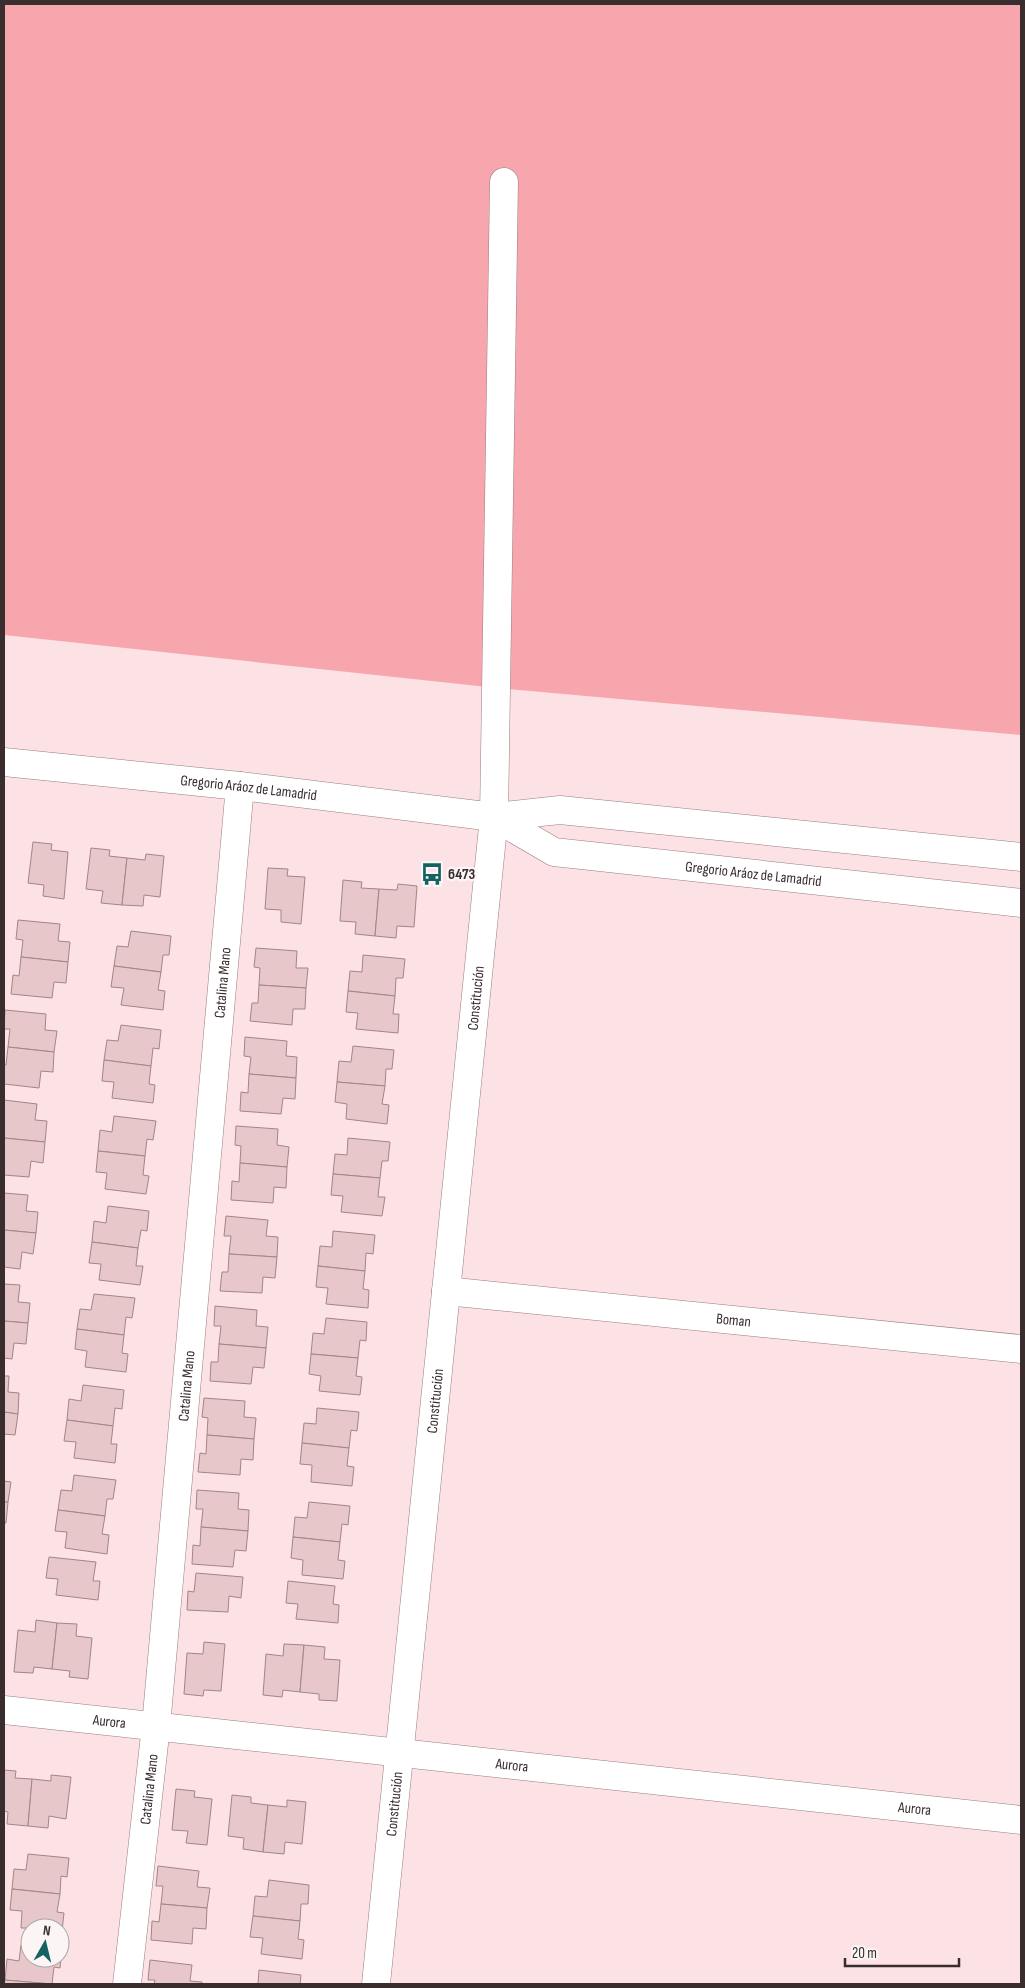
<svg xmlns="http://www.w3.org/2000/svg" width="1025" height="1988" viewBox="0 0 1025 1988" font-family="'Sofia Sans Condensed',sans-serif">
<rect width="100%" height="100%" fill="#fce2e4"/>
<polygon fill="#f7a6ae" points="4,4 1021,4 1021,735 497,688 4,635"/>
<g fill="#e7c7ca" stroke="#a38588">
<polygon points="33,842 52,844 51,850 68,852 64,899 43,896 44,885 28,883"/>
<polygon points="91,848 110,850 109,856 127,858 122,905 101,903 103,891 86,889"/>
<polygon points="146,854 164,856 160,897 144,895 143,906 122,905 127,858 145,860"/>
<polygon points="268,868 288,869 287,876 305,877 301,924 281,922 281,910 265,909"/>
<polygon points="343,880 362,882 361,888 379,889 375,936 355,934 356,922 340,921"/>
<polygon points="398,884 417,886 414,927 397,926 396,938 375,936 379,889 397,890"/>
<polygon points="18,920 60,924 58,941 70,942 68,962 21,957 23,940 16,939"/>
<polygon points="131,931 171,936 169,955 163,955 161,972 114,966 117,946 128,947"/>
<polygon points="256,948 297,951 296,968 308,968 306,988 259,985 260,968 254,967"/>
<polygon points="363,955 405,959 403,978 396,978 395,996 348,991 350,971 362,972"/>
<polygon points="21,957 68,962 66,983 54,982 52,998 11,994 13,975 19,976"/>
<polygon points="114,966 161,972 158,990 165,991 163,1010 121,1005 124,988 111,987"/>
<polygon points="259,985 306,988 305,1009 293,1009 292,1025 250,1021 252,1003 258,1003"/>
<polygon points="348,991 395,996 393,1014 399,1014 398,1033 356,1029 358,1013 346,1012"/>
<polygon points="5,1010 46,1014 45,1030 57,1031 54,1052 8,1047 10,1029 4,1029"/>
<polygon points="121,1025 161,1030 159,1049 153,1048 151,1066 104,1060 107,1040 118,1041"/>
<polygon points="245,1037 287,1041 286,1056 297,1057 296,1078 249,1074 251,1057 244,1056"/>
<polygon points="353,1046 394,1050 392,1069 386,1069 385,1086 337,1082 339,1061 351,1062"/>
<polygon points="8,1047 54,1052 53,1072 41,1071 39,1088 4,1084 4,1065 6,1065"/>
<polygon points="104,1060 151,1066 149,1084 155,1085 153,1103 112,1098 114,1082 102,1081"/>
<polygon points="249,1074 296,1078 295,1099 283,1098 281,1114 240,1111 241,1092 248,1093"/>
<polygon points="337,1082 385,1086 382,1104 389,1105 387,1124 346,1119 347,1104 335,1102"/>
<polygon points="4,1100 37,1104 35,1120 47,1121 45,1142 4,1138"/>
<polygon points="114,1116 156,1121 153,1140 147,1139 145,1156 98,1151 100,1130 112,1132"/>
<polygon points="236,1126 278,1129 277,1145 289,1147 287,1167 240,1163 241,1146 235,1145"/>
<polygon points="4,1138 45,1142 43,1163 31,1161 29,1177 4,1175"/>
<polygon points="348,1138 390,1142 388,1161 382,1161 380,1178 333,1174 335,1154 347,1155"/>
<polygon points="98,1151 145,1156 143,1175 149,1176 146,1194 105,1189 107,1173 96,1172"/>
<polygon points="240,1163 287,1167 286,1188 274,1187 273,1203 231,1200 232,1181 239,1182"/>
<polygon points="333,1174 380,1178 378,1197 385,1197 382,1216 341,1212 343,1196 331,1195"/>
<polygon points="4,1193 28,1195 26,1211 38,1212 36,1233 4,1230"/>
<polygon points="108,1206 149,1211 147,1231 141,1230 138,1248 92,1242 94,1221 106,1223"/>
<polygon points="226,1216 268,1220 266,1236 278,1237 277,1257 229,1254 231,1236 224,1236"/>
<polygon points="4,1230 36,1233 33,1254 22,1252 20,1269 4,1267"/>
<polygon points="333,1231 375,1235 373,1254 366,1253 365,1271 318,1266 320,1246 332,1247"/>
<polygon points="92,1242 138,1248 136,1266 143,1266 140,1285 99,1280 101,1264 89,1263"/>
<polygon points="229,1254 277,1257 275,1278 263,1277 262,1293 220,1291 222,1272 228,1272"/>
<polygon points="318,1266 365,1271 363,1289 369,1290 368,1308 326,1304 328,1288 316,1287"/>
<polygon points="4,1284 20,1285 18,1302 30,1303 28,1323 4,1321"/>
<polygon points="94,1294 135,1298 132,1318 126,1317 124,1335 77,1329 80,1309 91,1310"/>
<polygon points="215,1306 257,1310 256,1326 268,1327 266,1348 219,1344 221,1326 214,1326"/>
<polygon points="326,1318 367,1322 366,1341 360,1340 358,1358 311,1354 313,1333 324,1334"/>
<polygon points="4,1321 28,1323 26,1344 14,1343 12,1359 4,1358"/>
<polygon points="77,1329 124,1335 122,1353 128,1354 126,1372 85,1367 87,1351 75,1349"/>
<polygon points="219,1344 266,1348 264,1368 253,1367 251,1384 210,1381 211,1362 218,1362"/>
<polygon points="311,1354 358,1358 356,1376 362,1377 360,1395 319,1391 321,1376 309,1374"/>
<polygon points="4,1376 9,1376 8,1392 19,1393 18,1414 4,1412"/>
<polygon points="83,1385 124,1390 122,1409 115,1408 113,1426 67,1420 69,1399 81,1401"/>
<polygon points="204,1398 245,1401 244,1417 256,1418 254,1439 207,1435 208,1418 202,1417"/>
<polygon points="317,1408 359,1412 357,1431 351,1430 349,1448 302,1443 304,1423 316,1424"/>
<polygon points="4,1412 18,1414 15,1435 4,1434"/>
<polygon points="67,1420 113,1426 111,1444 117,1444 115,1463 74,1458 76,1442 64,1441"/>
<polygon points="207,1435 254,1439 253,1460 241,1459 240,1475 198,1472 200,1453 206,1454"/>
<polygon points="302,1443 349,1448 347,1466 354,1467 352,1486 311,1482 312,1465 300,1464"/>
<polygon points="74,1475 116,1480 113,1499 107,1499 105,1516 58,1510 61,1490 72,1491"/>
<polygon points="4,1481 11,1482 8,1502 4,1502"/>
<polygon points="197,1490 239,1493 238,1509 249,1510 248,1531 201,1527 203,1509 196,1509"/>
<polygon points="4,1502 8,1502 6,1523 4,1523"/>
<polygon points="309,1502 350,1506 348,1525 342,1524 340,1542 293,1537 295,1517 307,1518"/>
<polygon points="58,1510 105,1516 102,1534 109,1535 107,1554 65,1548 67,1532 55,1531"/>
<polygon points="201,1527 248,1531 246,1551 235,1550 233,1567 192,1564 193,1545 200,1546"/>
<polygon points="293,1537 340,1542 338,1560 345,1561 343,1579 302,1575 303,1560 291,1558"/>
<polygon points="49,1557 96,1562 93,1581 100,1581 98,1600 56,1595 58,1579 46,1578"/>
<polygon points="196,1573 243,1577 241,1598 229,1596 228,1612 187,1610 188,1591 194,1592"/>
<polygon points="288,1581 335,1586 333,1604 339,1605 338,1623 296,1619 298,1604 286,1603"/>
<polygon points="36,1620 57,1623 52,1669 34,1667 33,1673 14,1672 18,1630 35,1632"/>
<polygon points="57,1623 77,1624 76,1636 92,1638 88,1679 69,1677 70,1671 52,1669"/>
<polygon points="204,1642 225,1644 221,1691 204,1690 203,1696 184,1694 187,1653 203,1654"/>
<polygon points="284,1644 304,1645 300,1692 283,1690 282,1697 263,1695 266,1654 283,1656"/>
<polygon points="304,1645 325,1647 324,1659 340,1660 337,1701 319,1700 319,1694 300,1692"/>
<polygon points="4,1770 16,1771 15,1778 32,1779 28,1826 7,1824 8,1812 4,1811"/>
<polygon points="51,1775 71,1777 66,1819 49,1816 48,1828 28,1826 32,1779 51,1781"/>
<polygon points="176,1789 195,1791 194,1797 212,1799 207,1845 186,1843 188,1831 172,1830"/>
<polygon points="232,1795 251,1797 251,1803 268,1805 263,1852 243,1849 244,1838 228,1836"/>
<polygon points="287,1800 306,1802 302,1844 285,1842 284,1854 263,1852 268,1805 287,1807"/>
<polygon points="28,1854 69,1858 67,1877 61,1876 60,1894 12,1889 14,1869 26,1870"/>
<polygon points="158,1866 199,1871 197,1887 210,1888 207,1908 161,1904 163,1886 156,1886"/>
<polygon points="269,1880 309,1885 308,1904 301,1904 300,1921 253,1916 255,1896 267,1897"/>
<polygon points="12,1889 60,1894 57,1912 64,1913 62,1931 60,1931 60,1928 21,1928 22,1911 10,1910"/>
<polygon points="161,1904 207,1908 206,1929 193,1928 192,1944 151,1940 152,1921 159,1922"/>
<polygon points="253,1916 300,1921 298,1939 304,1940 302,1959 261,1954 263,1938 250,1937"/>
<polygon points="21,1945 30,1946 30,1958 60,1958 60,1948 62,1949 60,1968 54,1967 52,1984 5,1980 7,1959 19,1961"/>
<polygon points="150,1960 192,1965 190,1981 202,1982 202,1984 154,1984 155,1980 148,1980"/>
<polygon points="259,1970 301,1975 300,1984 258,1984"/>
<polygon points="5,1980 51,1984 4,1984"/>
</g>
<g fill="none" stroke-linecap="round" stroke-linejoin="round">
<defs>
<g id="minor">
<path id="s1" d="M 4,762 L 240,786 L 494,817 L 560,810 L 1021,857"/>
<path id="s2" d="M 494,817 L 554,852 L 1021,903"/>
<path id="s3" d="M 446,1291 L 1021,1349"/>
<path id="s4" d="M 4,1710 L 1021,1820"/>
<path id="s5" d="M 127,1984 L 156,1726 L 240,786"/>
<path id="s6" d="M 376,1984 L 494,817 L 504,182"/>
</g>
</defs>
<use href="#minor" stroke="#9a7d7f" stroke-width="29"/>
<use href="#minor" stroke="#fff" stroke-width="28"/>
</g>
<defs>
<symbol id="bus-bare" viewBox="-9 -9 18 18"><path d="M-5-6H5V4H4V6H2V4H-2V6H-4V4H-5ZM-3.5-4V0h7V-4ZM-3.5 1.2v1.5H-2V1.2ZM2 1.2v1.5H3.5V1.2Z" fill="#146362" stroke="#fbf5f5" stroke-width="2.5" paint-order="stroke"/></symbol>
</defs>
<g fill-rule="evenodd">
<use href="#bus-bare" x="416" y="858" width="32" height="32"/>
</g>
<g text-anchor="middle" stroke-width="4.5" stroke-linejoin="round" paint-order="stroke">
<g font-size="15" fill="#392d2e" stroke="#fbf5f5">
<text dy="5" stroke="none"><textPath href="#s1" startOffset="246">Gregorio Aráoz de Lamadrid</textPath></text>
<text dy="5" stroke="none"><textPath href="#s2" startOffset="270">Gregorio Aráoz de Lamadrid</textPath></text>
<text dy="5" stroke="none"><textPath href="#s5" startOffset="1006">Catalina Mano</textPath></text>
<text dy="5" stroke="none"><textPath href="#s6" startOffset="991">Constitución</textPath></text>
<text dy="5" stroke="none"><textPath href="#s3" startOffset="289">Boman</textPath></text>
<text dy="5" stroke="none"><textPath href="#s5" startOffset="601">Catalina Mano</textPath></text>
<text dy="5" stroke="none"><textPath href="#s6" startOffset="586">Constitución</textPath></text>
<text dy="5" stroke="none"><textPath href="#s4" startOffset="106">Aurora</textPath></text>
<text dy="5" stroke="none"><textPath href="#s4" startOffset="511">Aurora</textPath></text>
<text dy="5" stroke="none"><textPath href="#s5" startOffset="196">Catalina Mano</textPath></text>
<text dy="5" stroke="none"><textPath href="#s6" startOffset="181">Constitución</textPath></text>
<text dy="5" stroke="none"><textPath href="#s4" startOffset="916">Aurora</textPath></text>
</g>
<g font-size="15" font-weight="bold" fill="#392d2e" stroke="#fbf5f5" text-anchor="start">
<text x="448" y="879">6473</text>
</g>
</g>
<rect width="1025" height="1988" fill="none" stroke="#392d2e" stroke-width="10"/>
<g transform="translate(45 1943) rotate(8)"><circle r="24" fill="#fbf5f5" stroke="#ada5a5"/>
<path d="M0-4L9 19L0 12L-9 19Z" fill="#146362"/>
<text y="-8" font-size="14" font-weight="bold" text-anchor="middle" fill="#392d2e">N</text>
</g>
<path d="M845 1958v8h114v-8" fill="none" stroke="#392d2e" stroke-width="2.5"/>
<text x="852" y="1958" font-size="15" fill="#392d2e" stroke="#fbf5f5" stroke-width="4" paint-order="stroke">20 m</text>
</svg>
